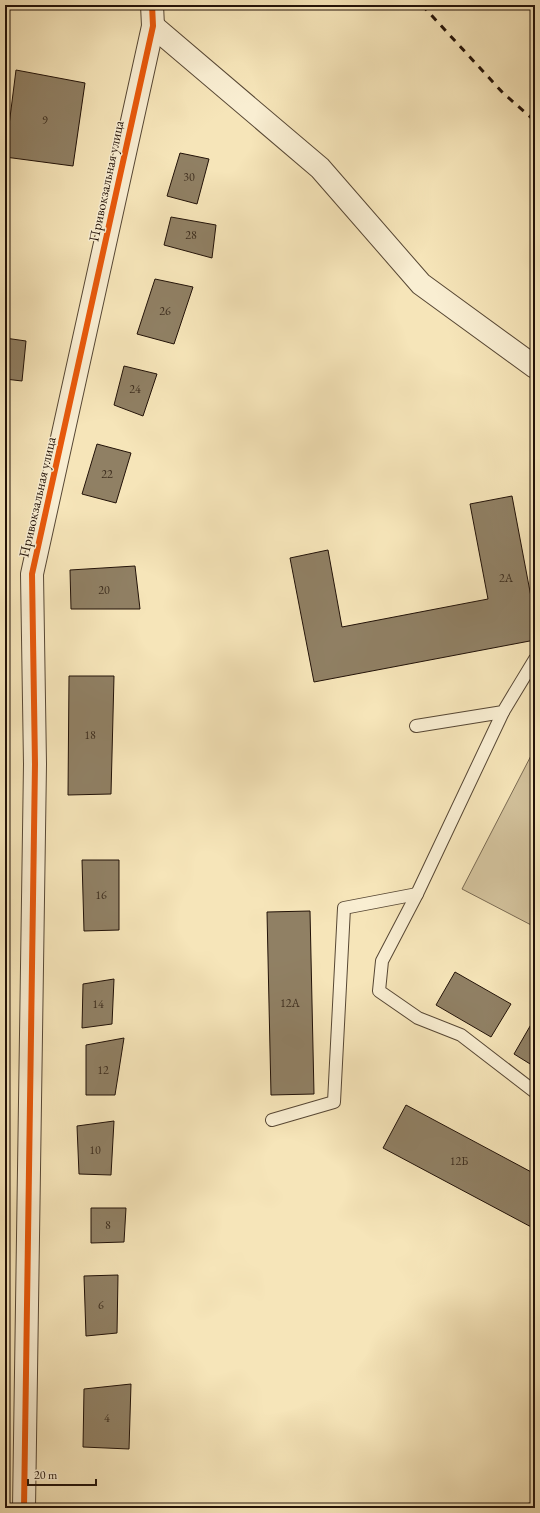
<svg xmlns="http://www.w3.org/2000/svg" width="540" height="1513" viewBox="0 0 540 1513" font-family="'EB Garamond',serif">
<rect width="100%" height="100%" fill="#f6e5b9"/>
<filter id="stains"><feTurbulence type="fractalNoise" baseFrequency=".005" numOctaves="4"/><feColorMatrix values="0 0 0 0 .2 0 0 0 0 .09 0 0 0 0 .02 0 0 0 .5 -.17"/></filter>
<radialGradient id="worn" r=".72"><stop offset=".6" stop-color="#630" stop-opacity="0"/><stop offset="1" stop-color="#630" stop-opacity=".3"/></radialGradient>
<polygon fill="#d2c19b" stroke="#7a6a52" points="535,748 535,927 462,889"/>
<g fill="#908064" stroke="#221208">
<polygon points="16,70 85,83 73,166 5,157"/>
<polygon points="180,153 209,159 197,204 167,196"/>
<polygon points="171,217 216,225 212,258 164,245"/>
<polygon points="155,279 193,287 174,344 137,334"/>
<polygon points="5,338 26,341 22,381 5,379"/>
<polygon points="124,366 157,374 143,416 114,405"/>
<polygon points="97,444 131,453 116,503 82,494"/>
<polygon points="512,496 535,618 535,640 314,682 290,558 328,550 342,627 488,599 470,504"/>
<polygon points="135,566 140,609 71,609 70,570"/>
<polygon points="69,676 114,676 111,794 68,795"/>
<polygon points="82,860 119,860 119,930 84,931"/>
<polygon points="310,911 314,1094 271,1095 267,912"/>
<polygon points="455,972 511,1004 491,1037 436,1005"/>
<polygon points="114,979 112,1024 82,1028 83,984"/>
<polygon points="533,1021 535,1022 535,1067 514,1054"/>
<polygon points="124,1038 115,1095 86,1095 86,1045"/>
<polygon points="406,1105 535,1174 535,1229 383,1148"/>
<polygon points="114,1121 111,1175 79,1174 77,1126"/>
<polygon points="91,1208 126,1208 124,1242 91,1243"/>
<polygon points="118,1275 117,1333 86,1336 84,1276"/>
<polygon points="131,1384 129,1449 83,1447 84,1389"/>
</g>
<g fill="none" stroke-linecap="round" stroke-linejoin="round">
<defs>
<g id="service">
<polyline points="503,712 417,894 382,961 379,991 418,1018 461,1035 535,1092"/>
<polyline points="416,726 503,712 535,659"/>
<polyline points="272,1120 334,1102 344,908 417,894"/>
</g>
<g id="minor">
<polyline points="153,26 320,168 421,284 535,367"/>
<polyline points="24,1508 35,764 32,574 153,26 152,5"/>
</g>
</defs>
<use href="#service" stroke="#574734" stroke-width="14"/>
<use href="#minor" stroke="#574734" stroke-width="24"/>
<use href="#service" stroke="#f9eed2" stroke-width="12"/>
<use href="#minor" stroke="#f9eed2" stroke-width="22"/>
<g stroke="#221208" stroke-width="3" stroke-dasharray="7 7" stroke-linecap="butt">
<polyline points="422,5 503,93 535,121"/>
<polyline points="525,1508 535,1499"/>
</g>
<defs>
<polyline id="cycleway" points="24,1508 35,764 32,574 153,26 152,5"/>
</defs>
<use href="#cycleway" stroke="#f9eed2" stroke-width="8"/>
<use href="#cycleway" stroke="#e8590c" stroke-width="6"/>
</g>
<g text-anchor="middle" stroke-width="3" stroke-linejoin="round" paint-order="stroke">
<g font-size="12" fill="#3e2e1f">
<text x="45" y="124">9</text>
<text x="189" y="181">30</text>
<text x="191" y="239">28</text>
<text x="165" y="315">26</text>
<text x="135" y="393">24</text>
<text x="107" y="478">22</text>
<text x="506" y="582">2А</text>
<text x="104" y="594">20</text>
<text x="90" y="739">18</text>
<text x="101" y="899">16</text>
<text x="290" y="1007">12А</text>
<text x="98" y="1008">14</text>
<text x="103" y="1074">12</text>
<text x="95" y="1154">10</text>
<text x="459" y="1165">12Б</text>
<text x="108" y="1229">8</text>
<text x="101" y="1309">6</text>
<text x="107" y="1422">4</text>
</g>
<g font-size="14" fill="#221208" stroke="#f9eed2">
<text transform="translate(106 181) rotate(-78)" y="5">Привокзальная улица</text>
<text transform="translate(37 497) rotate(-77)" y="5">Привокзальная улица</text>
</g>
</g>
<rect width="540" height="1513" fill="none" stroke="#f6e5b9" stroke-width="20"/>
<rect x="6" y="6" width="528" height="1501" fill="none" stroke="#221208" stroke-width="2"/>
<rect x="10" y="10" width="520" height="1493" fill="none" stroke="#221208"/>
<path d="M28 1479v6h68v-6" fill="none" stroke="#221208" stroke-width="2"/>
<text x="34" y="1479" font-size="12" fill="#221208" stroke="#f9eed2" stroke-width="3" paint-order="stroke">20 m</text>
<rect width="100%" height="100%" filter="url(#stains)"/>
<rect width="100%" height="100%" fill="url(#worn)"/>
</svg>
